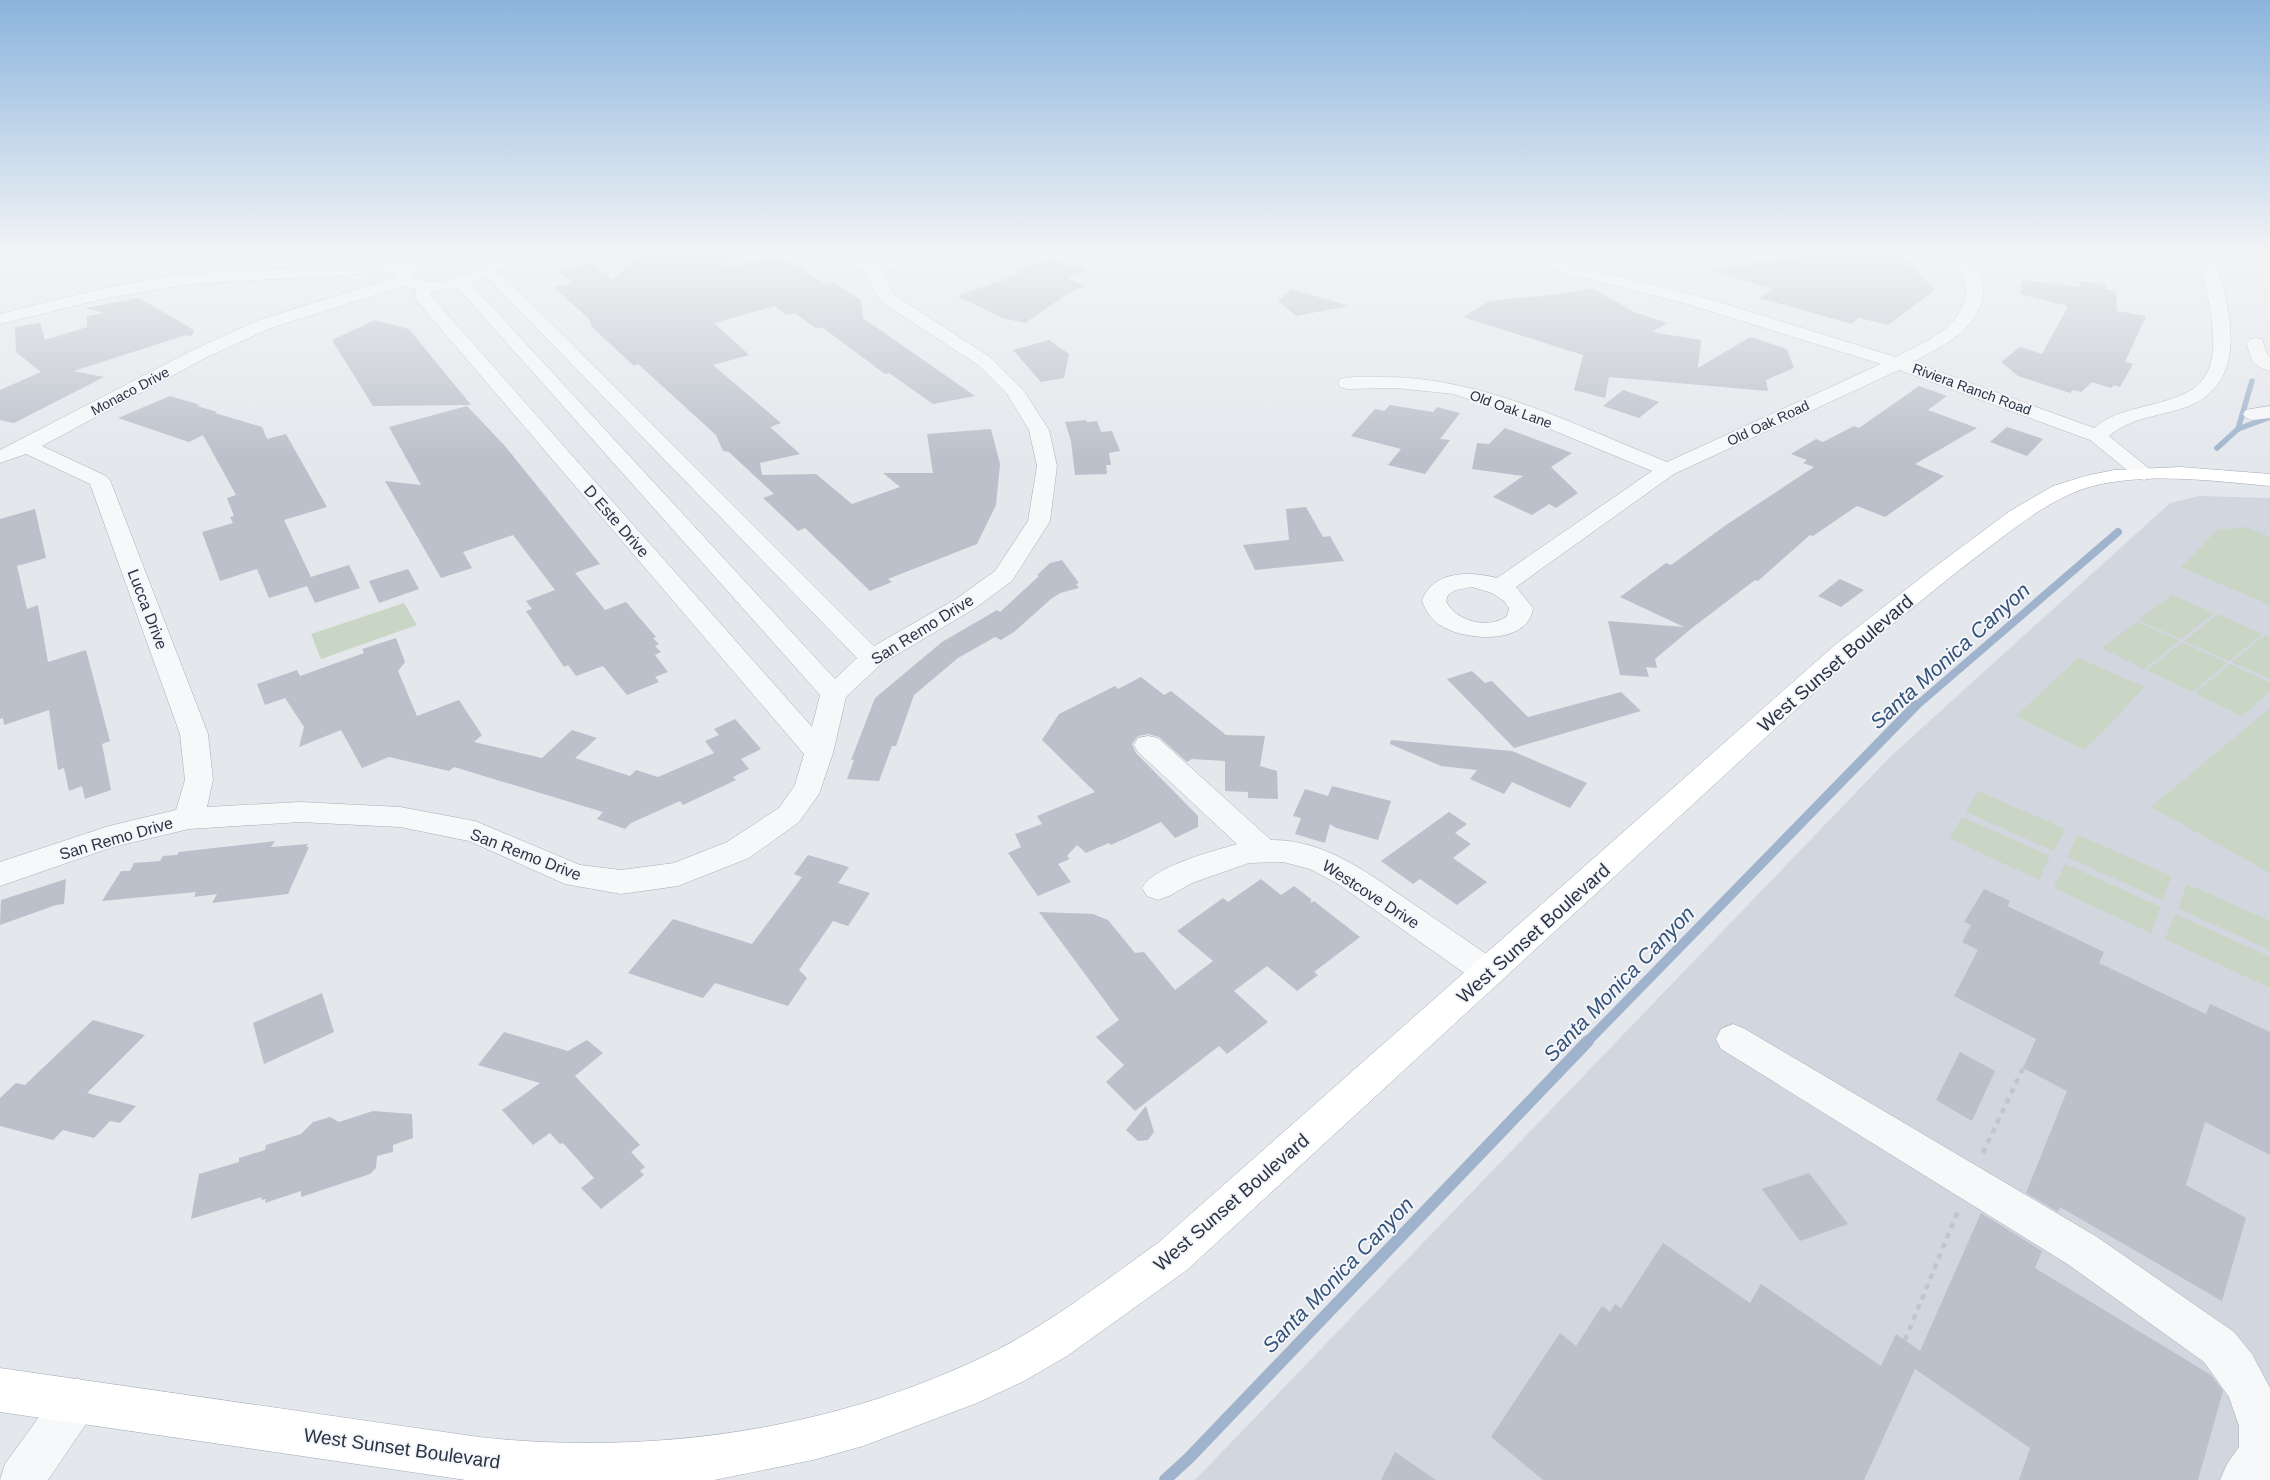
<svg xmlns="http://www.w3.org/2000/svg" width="2270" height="1480" viewBox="0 0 2270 1480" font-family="Arial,sans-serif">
<rect width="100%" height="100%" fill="#e4e7ec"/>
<polygon fill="#d2d6de" points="2199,496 2270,498 2270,1480 1195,1480 1891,756 2170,503"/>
<g fill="#c9d6c5">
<polygon points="2245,527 2270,537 2270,605 2181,567 2217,530"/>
<polygon points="2172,595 2214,613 2181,639 2138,620"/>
<polygon points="404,603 417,625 321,659 311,634"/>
<polygon points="2218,614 2262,634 2229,661 2184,641"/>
<polygon points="2137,622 2179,641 2144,669 2101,648"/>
<polygon points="2265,635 2270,637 2270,679 2232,662"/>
<polygon points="2182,642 2227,663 2192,692 2147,670"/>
<polygon points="2078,658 2145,687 2085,750 2016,716"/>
<polygon points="2230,664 2270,683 2270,691 2242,716 2195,693"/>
<polygon points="2270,708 2270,873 2151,807"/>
<polygon points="1978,791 2065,829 2054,851 1966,812"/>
<polygon points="1962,817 2050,856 2039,880 1949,838"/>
<polygon points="2078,835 2172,876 2162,900 2067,857"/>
<polygon points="2065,864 2161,907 2151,933 2054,888"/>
<polygon points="2187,884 2270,921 2270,950 2178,908"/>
<polygon points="2175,914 2270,957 2270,988 2165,939"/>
</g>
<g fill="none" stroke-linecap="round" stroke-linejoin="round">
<g stroke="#9fb4cc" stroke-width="5.5">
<polyline points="2238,429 2252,381"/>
<polyline points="2217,448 2238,429 2270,417"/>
</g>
<polyline stroke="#9fb4cc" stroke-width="8" points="1915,707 2118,532"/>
<polyline stroke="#9fb4cc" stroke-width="10" points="1587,1042 1916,705"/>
<polyline stroke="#9fb4cc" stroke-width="12" points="1165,1480 1189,1458 1588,1041"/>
</g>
<g fill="#bbc0ca">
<polygon points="640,252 736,252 722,268 775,255 786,262 790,261 824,284 833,282 861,300 863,318 975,396 933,404 889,373 885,374 822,327 817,329 795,313 786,315 775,306 714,323 749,355 713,365 781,423 770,427 800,454 760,463 762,475 816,474 852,504 900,487 883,473 933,473 927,434 991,429 1000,464 996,505 977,544 888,579 892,582 870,591 805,528 798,531 763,498 774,494 729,452 723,451 716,435 638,364 634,366 592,327 588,318 554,287 572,283 558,270 592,262 613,280"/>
<polygon points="1821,252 1901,252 1935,290 1888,325 1859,318 1852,324 1759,298 1773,289 1709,270"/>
<polygon points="1054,257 1086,271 1067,278 1086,286 1072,291 1025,323 1002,318 957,296 1022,273 1016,270"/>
<polygon points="2023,280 2080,287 2081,281 2106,285 2106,289 2116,291 2117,311 2146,316 2125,362 2133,364 2120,387 2114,385 2111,388 2092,382 2081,392 2073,390 2070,393 2018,376 2001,362 2020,347 2042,354 2068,306 2020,294"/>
<polygon points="1592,288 1634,312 1667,323 1652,332 1701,340 1698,368 1750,337 1787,349 1794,368 1766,380 1768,391 1609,377 1605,398 1574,390 1583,355 1463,317 1489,301 1567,293"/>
<polygon points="1292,289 1349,306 1296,316 1278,301"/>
<polygon points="139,298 194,330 191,337 186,335 74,371 104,377 14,423 0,420 0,390 41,372 16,352 15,327 40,323 45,340 87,327 87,316 104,313 85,308"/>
<polygon points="375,320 409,329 471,405 373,406 332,340"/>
<polygon points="1049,340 1069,354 1064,378 1041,382 1013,350"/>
<polygon points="1919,386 1947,396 1928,410 1977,428 1915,464 1944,476 1885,517 1857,506 1813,536 1810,535 1758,581 1755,580 1692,628 1655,659 1657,668 1646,667 1649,677 1620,675 1608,621 1684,627 1620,597 1666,563 1671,565 1726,525 1814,467 1803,463 1807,460 1791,454 1816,439 1823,442 1854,426 1859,428"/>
<polygon points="1623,390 1659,402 1639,418 1603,406"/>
<polygon points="170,396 200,405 197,406 217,412 215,413 262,427 267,439 286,434 327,507 284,520 311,577 349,565 360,588 315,603 307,586 269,598 257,569 220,581 202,532 233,523 230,517 234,516 227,498 236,495 203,435 189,442 118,418"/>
<polygon points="1390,405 1433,412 1437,407 1460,413 1440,439 1450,440 1425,474 1388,465 1401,449 1351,436 1375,409 1384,411"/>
<polygon points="467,406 505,446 600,564 575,573 605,610 626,602 656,637 653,638 659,644 655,646 661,652 655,655 668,672 655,677 659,682 627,695 603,666 576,676 568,665 564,667 526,611 532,609 526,601 555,590 513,535 463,552 472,568 441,578 385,481 421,485 389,427"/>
<polygon points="1086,420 1087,422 1097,421 1101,432 1112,431 1120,451 1109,453 1111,465 1106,465 1107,474 1075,475 1071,441 1065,422"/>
<polygon points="2007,427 2043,439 2027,456 1990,442"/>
<polygon points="1505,428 1572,453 1551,467 1578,493 1556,508 1549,504 1532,515 1493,497 1523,476 1472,469 1477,443 1489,444"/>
<polygon points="1306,507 1323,537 1330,536 1344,561 1255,570 1243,545 1289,540 1286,509"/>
<polygon points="35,509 46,558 17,566 27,609 38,605 48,662 86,650 110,741 102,744 111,790 85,799 82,786 69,791 64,768 58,770 49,710 4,725 3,718 0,719 0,519"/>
<polygon points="1062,560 1079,583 1076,584 1079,588 1060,593 1051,599 1014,632 1001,640 995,637 958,658 914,695 896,746 892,746 879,781 847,779 854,760 851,760 875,698 942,642 997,610 1000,612 1039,576 1037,575 1050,563"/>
<polygon points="408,569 419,589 379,603 369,581"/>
<polygon points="1840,579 1864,590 1841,607 1818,596"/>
<polygon points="396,638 405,662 398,671 417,716 459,700 482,735 474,742 542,758 572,730 597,738 575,758 630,776 636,770 658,777 714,753 705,741 719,735 714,729 735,719 761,749 741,759 749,769 733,777 736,780 683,805 680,801 631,823 625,829 597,819 603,812 454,767 449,771 389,757 362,768 341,730 299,747 304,727 285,698 265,705 257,684 297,670 300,676 364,653 362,649"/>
<polygon points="1472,671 1485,683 1492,681 1528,717 1621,692 1641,711 1514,748 1447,679"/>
<polygon points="1141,677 1164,695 1171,691 1226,735 1265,736 1260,766 1277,771 1278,799 1248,798 1248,792 1225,791 1225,761 1192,759 1187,762 1159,737 1148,734 1138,736 1132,744 1136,753 1198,816 1198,827 1175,838 1161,822 1111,845 1109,843 1086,853 1077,845 1067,856 1070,859 1058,864 1071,882 1038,896 1008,853 1021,847 1015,834 1042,824 1037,816 1095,792 1042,740 1059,714 1115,686 1118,689"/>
<polygon points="1391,740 1512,751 1587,783 1570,808 1512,782 1504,794 1470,779 1477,770 1441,766 1390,744"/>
<polygon points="1332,786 1391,801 1378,840 1336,828 1330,824 1325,843 1295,834 1301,818 1293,816 1305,789 1328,796"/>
<polygon points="1449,812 1467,824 1455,833 1471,844 1453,858 1487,882 1457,905 1420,879 1413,884 1381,861"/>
<polygon points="275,841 271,847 308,844 306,847 309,847 288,894 212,903 217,894 194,897 196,892 102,901 121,871 130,871 134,863 160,861 163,856 177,855 179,852"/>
<polygon points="808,855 849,867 838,883 870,893 848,926 833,921 799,970 807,978 788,1006 715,983 703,998 628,973 673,919 752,944 802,877 794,874"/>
<polygon points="66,879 64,904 56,905 0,925 1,900"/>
<polygon points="1261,879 1281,895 1294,886 1311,899 1311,903 1314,901 1360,937 1314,972 1318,975 1297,991 1267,966 1234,991 1268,1022 1227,1054 1219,1046 1135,1111 1106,1082 1124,1065 1096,1037 1119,1020 1039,912 1093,914 1108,920 1135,953 1144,952 1175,990 1213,961 1177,931 1223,898 1228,902"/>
<polygon points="1984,889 2010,901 2007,906 2104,952 2099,963 2206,1014 2210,1004 2270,1032 2270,1155 2205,1122 2186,1185 2246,1218 2222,1301 2060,1207 2058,1212 2026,1193 2067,1091 2023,1068 2036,1039 1954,996 1978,950 1962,942 1971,925 1964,922"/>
<polygon points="322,993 334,1032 264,1064 253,1023"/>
<polygon points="93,1020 145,1035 87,1093 136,1106 120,1123 110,1121 94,1138 63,1130 53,1140 0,1126 0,1098 16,1083 25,1085"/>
<polygon points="504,1032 568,1051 587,1040 603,1053 575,1076 640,1145 631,1152 645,1167 640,1171 644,1175 601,1209 581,1188 594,1178 563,1143 560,1144 550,1133 533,1145 502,1110 540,1083 478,1065"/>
<polygon points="1960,1052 1995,1071 1972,1121 1936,1100"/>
<polygon points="1146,1106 1154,1132 1148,1140 1138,1141 1126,1130"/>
<polygon points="373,1111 412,1114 413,1138 393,1145 393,1152 377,1156 376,1168 370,1174 301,1197 301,1191 265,1203 266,1199 261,1200 262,1197 191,1219 199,1174 239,1162 239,1158 265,1150 266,1145 301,1134 313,1122 330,1117 339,1122"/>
<polygon points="1809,1173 1848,1224 1800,1241 1762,1189"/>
<polygon points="1981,1213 2042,1251 2035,1268 2211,1375 2223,1391 2198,1480 2019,1480 2030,1448 1915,1369 1864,1480 1543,1480 1491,1437 1560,1333 1576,1346 1602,1306 1610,1312 1615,1304 1621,1308 1663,1243 1750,1303 1761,1284 1881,1366 1896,1334 1920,1351"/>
<polygon points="1395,1452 1436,1480 1381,1480"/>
</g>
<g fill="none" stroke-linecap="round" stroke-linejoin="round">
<defs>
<g id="minor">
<path d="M 432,252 L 486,252 L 498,258 L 528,252 L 556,252 L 554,255 L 497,268 L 495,270 L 505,277 L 874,646 L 956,599 L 995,571 L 1028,521 L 1037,466 L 1029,430 L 1007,394 L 978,365 L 880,301 L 866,272 L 822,255 L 820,252 L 841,252 L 874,264 L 919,252 L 943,252 L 941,255 L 882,271 L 893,294 L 990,357 L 1024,391 L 1049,430 L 1057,466 L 1050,521 L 1012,581 L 974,609 L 881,664 L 846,697 L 833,753 L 819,794 L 799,822 L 749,858 L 678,886 L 621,894 L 565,884 L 469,841 L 400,827 L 300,822 L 189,829 L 113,847 L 0,886 L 0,862 L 109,826 L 176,810 L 185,780 L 180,734 L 90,484 L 26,454 L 0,463 L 0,450 L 193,350 L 259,320 L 394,278 L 395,272 L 189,284 L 107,298 L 0,324 L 0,314 C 63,298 126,281 190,274 C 255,268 320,269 385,264 L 404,262 ZM 462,258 L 481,260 L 484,263 C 470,278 426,289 410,275 L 424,264 ZM 485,278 L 493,283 L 857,658 L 835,679 L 471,284 ZM 403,286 L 416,289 L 415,297 L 417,301 L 804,754 L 795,785 L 779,808 L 727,842 L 674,863 L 621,870 L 580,865 L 475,821 L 400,807 L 300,802 L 207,807 L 213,780 L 208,734 L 110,480 L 106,476 L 42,446 L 205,358 L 271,328 ZM 457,287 L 820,695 L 812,727 L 431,296 L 432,291 Z"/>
<path d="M 1926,252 L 1946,252 L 1965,261 L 1976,258 L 1968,252 L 1987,252 L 1998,260 L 1996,263 L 1974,268 C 1981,275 1983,284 1983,293 C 1979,331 1942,346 1913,362 L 2094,428 C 2113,412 2137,409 2161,402 C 2175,398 2191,393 2201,382 C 2227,353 2205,284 2196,252 L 2212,252 C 2230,304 2253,384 2184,408 C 2158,416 2130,418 2109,436 L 2151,470 L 2155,474 L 2151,478 L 2144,480 L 2137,478 L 2090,440 L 1899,370 L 1674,474 L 1516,587 L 1533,608 C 1528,646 1464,641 1440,625 C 1431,619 1426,611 1422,601 C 1432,570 1471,571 1497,578 L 1652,471 L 1533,422 L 1454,394 L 1396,388 L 1347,389 L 1340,387 L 1338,383 L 1340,379 C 1352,376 1366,377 1378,377 C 1479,375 1575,425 1667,462 L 1881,364 L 1687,304 L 1549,269 L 1547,266 L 1549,263 L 1555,261 L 1699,296 L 1896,357 C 1925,341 1962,329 1966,292 C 1967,283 1964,275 1956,269 C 1948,263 1937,260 1928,255 ZM 1472,587 L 1492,593 L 1504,601 L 1509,608 L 1507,616 C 1489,630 1455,621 1446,601 L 1448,595 L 1456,590 Z"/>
<path d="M 2256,338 L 2262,339 L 2268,356 L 2270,358 L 2270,371 C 2253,366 2250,359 2247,343 L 2250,339 Z"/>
<polygon points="2270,406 2270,418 2253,420 2246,418 2243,414 2246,410"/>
<path d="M 1148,736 L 1158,738 L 1271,840 C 1326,839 1372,876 1415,905 C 1444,925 1472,944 1501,964 L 1506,973 L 1501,982 L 1489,986 L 1477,982 L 1338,884 L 1310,869 L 1283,862 L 1249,863 L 1192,883 L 1169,896 L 1158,900 L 1147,896 L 1142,888 C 1155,865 1212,852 1237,844 L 1138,752 L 1134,745 L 1138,738 Z"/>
<polygon points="1733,1024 1745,1029 2097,1237 2234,1332 2252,1354 2270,1388 2270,1480 2220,1480 2227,1464 2239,1447 2239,1426 2229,1397 2204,1362 2069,1265 1721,1049 1716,1039 1721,1029"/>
<polygon points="77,1378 92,1385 99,1400 92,1415 48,1480 0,1480 5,1464 62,1385"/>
</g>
<path id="major" d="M 2181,467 L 2270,474 L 2270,486 C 2213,481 2149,472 2093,486 C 2055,496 2023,522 1992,545 C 1944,581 1899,619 1853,657 L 1187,1270 L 1067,1356 L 1024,1381 L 977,1403 L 863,1446 L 813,1460 L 714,1480 L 466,1480 L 0,1412 L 0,1368 L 479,1437 C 653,1456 837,1430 995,1351 C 1053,1321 1106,1280 1159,1242 L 1835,645 L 1936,566 L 2010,511 L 2053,486 L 2085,476 L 2114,470 Z"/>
</defs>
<use href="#minor" stroke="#a9aeb7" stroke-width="1"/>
<use href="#major" stroke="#a3abb8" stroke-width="1"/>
<g stroke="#c2c5cb" stroke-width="4.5" stroke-dasharray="5.5 5.5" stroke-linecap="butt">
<polyline points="1983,1153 2023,1068"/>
<polyline points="1905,1340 1958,1211"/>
</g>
<use href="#minor" fill="#f7f8fa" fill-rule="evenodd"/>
<use href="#major" fill="#fff" fill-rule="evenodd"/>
</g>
<linearGradient id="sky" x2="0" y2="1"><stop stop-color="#8bb4dd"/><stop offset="0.55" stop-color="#f3f4f6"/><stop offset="1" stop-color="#f3f4f6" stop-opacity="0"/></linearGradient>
<rect width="2270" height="459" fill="url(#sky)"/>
<g text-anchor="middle" stroke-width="4" stroke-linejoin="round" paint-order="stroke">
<g font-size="14" fill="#2b3445" stroke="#f4f6f9">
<text transform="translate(1972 389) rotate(20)" y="5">Riviera Ranch Road</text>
<text transform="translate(130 391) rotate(-28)" y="5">Monaco Drive</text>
<text transform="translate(1511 409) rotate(20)" y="5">Old Oak Lane</text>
<text transform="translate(1768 423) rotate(-25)" y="5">Old Oak Road</text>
</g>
<g font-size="16" fill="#2b3445" stroke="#f4f6f9">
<text transform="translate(617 521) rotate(49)" y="6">D Este Drive</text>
<text transform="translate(148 609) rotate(69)" y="6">Lucca Drive</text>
<text transform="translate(922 629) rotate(-32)" y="6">San Remo Drive</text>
<text transform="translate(116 838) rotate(-16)" y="6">San Remo Drive</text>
<text transform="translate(526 854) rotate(21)" y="6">San Remo Drive</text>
<text transform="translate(1371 894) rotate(33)" y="6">Westcove Drive</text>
</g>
<g font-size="19" fill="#2b3445" stroke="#f4f6f9">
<text transform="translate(1835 663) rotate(-41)" y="7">West Sunset Boulevard</text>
<text transform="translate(1533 933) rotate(-42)" y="7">West Sunset Boulevard</text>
<text transform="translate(1231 1202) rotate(-41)" y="7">West Sunset Boulevard</text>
<text transform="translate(402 1448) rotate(8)" y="7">West Sunset Boulevard</text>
</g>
<g font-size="21" font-style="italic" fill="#34527a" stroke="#f4f6f9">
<text transform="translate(1950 656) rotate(-42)" y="7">Santa Monica Canyon</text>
<text transform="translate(1619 984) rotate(-46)" y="7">Santa Monica Canyon</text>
<text transform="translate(1338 1275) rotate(-46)" y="7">Santa Monica Canyon</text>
</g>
</g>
</svg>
